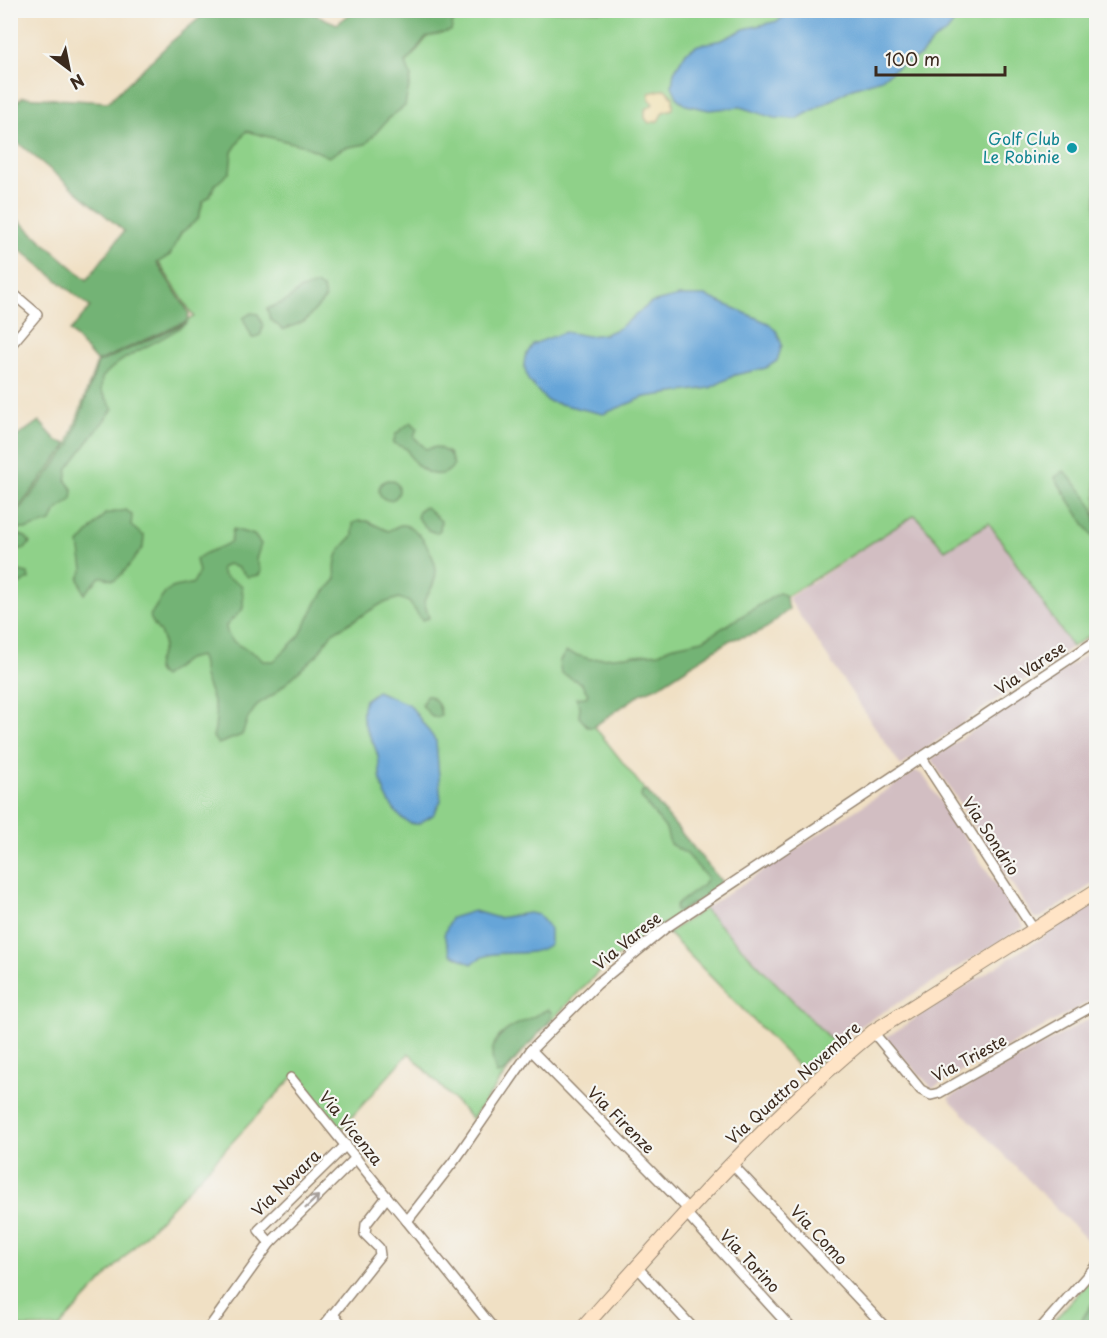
<svg xmlns="http://www.w3.org/2000/svg" width="1107" height="1338" viewBox="0 0 1107 1338" font-family="'Playpen Sans',sans-serif">
<rect width="100%" height="100%" fill="#f6f6f2"/>
<filter id="ink" filterUnits="userSpaceOnUse"><feTurbulence type="fractalNoise" baseFrequency=".0167" numOctaves="2"/><feDisplacementMap in="SourceGraphic" scale="12" xChannelSelector="R" yChannelSelector="G"/><feConvolveMatrix kernelMatrix="1 2 1 2 8 2 1 2 1" color-interpolation-filters="sRGB"/></filter>
<filter id="wash" filterUnits="userSpaceOnUse"><feTurbulence type="fractalNoise" baseFrequency=".008" numOctaves="4" result="noise"/><feDisplacementMap in="SourceGraphic" scale="24" xChannelSelector="R" yChannelSelector="G"/><feGaussianBlur stdDeviation="1.35" result="paint"/><feColorMatrix in="noise" values="0 0 0 0 0 0 0 0 0 0 0 0 0 0 0 0 0 1.4 0 .05"/><feComposite in="paint" operator="in"/></filter>
<g filter="url(#wash)">
<rect width="100%" height="100%" fill="#f0e0c4"/>
<g fill="#d2bec2">
<polygon points="915,515 989,523 1072,647 901,766 788,598"/>
<polygon points="1096,648 1096,882 1040,918 1034,918 931,759"/>
<polygon points="916,771 923,775 1024,927 865,1023 836,1045 704,909"/>
<polygon points="1096,903 1096,998 932,1088 885,1038"/>
<polygon points="1096,1015 1096,1243 1093,1246 948,1098"/>
</g>
<g fill="#8fd189" stroke="#657e54" stroke-width="1.5">
<polygon points="448,11 1096,11 1096,631 1072,647 989,523 945,550 915,515 590,721 720,885 602,968 522,1051 472,1119 409,1053 340,1130 295,1075 59,1327 11,1327 10,518 68,444 97,362 194,317 157,260 246,131 305,146 406,64"/>
<polygon points="704,909 836,1045 807,1075 668,933"/>
<polygon points="1094,1276 1096,1278 1096,1298 1077,1327 1047,1328"/>
</g>
<g fill="#73b375" stroke="#576e4a" stroke-width="1.5">
<polygon points="208,11 307,11 337,24 354,11 461,11 454,18 451,31 426,37 406,63 411,77 405,106 389,118 366,144 343,148 329,157 305,146 246,131 232,152 230,172 215,185 210,196 203,202 198,219 181,233 170,255 157,263 186,308 189,314 187,321 97,362 70,331 90,307 11,242 11,214 87,280 124,231 11,137 11,106 23,97 108,102 171,42"/>
<polygon points="316,285 323,288 325,299 305,321 283,330 270,319 267,309 286,301 301,289"/>
<polygon points="251,313 258,314 263,325 261,334 255,338 252,338 243,318"/>
<path d="M 188,322 C 162,343 123,352 102,378 L 101,390 L 113,409 L 68,468 L 66,481 L 73,490 L 72,499 L 55,512 L 51,522 L 27,529 L 15,529 L 15,533 L 26,537 L 30,543 L 25,549 L 15,549 L 11,544 L 11,521 L 70,446 L 98,363 Z"/>
<polygon points="39,421 57,441 68,444 11,518 11,441"/>
<path d="M 411,422 L 417,428 L 414,437 L 426,449 L 437,447 L 449,453 L 454,465 C 439,486 413,468 407,449 L 393,443 L 396,434 Z"/>
<path d="M 1064,471 C 1090,501 1097,501 1096,542 L 1056,480 L 1055,477 Z"/>
<circle cx="389" cy="490" r="10"/>
<polygon points="426,507 441,521 440,530 436,533 428,530 417,517 420,509"/>
<path d="M 126,510 L 132,515 L 131,526 L 144,536 L 143,547 C 138,553 120,580 114,580 C 109,580 106,576 100,577 L 84,594 L 79,579 L 83,569 L 79,544 L 105,514 Z"/>
<path d="M 359,521 L 367,521 L 388,531 C 392,529 397,526 401,525 C 418,524 436,557 436,571 C 436,583 429,592 424,601 L 429,618 L 422,620 L 409,602 L 399,598 L 381,604 L 331,634 L 317,655 L 273,695 L 258,704 L 248,718 L 242,735 L 218,744 L 213,737 C 220,715 213,699 205,680 C 201,671 206,665 200,656 L 187,659 L 163,677 C 149,667 161,658 163,647 C 165,632 153,628 150,616 C 153,611 166,590 170,589 C 177,585 186,586 193,583 L 199,572 L 196,560 C 204,550 221,550 231,541 L 233,529 L 254,535 L 261,544 L 256,559 L 261,571 L 259,575 L 248,577 L 238,568 L 228,564 L 221,568 C 222,581 236,579 242,586 C 245,620 244,604 226,626 C 227,648 251,646 263,661 L 274,661 L 300,635 L 317,601 L 336,579 C 333,557 338,550 353,536 L 353,523 Z"/>
<polygon points="11,569 28,573 29,579 11,589"/>
<polygon points="779,593 785,595 789,609 768,627 757,633 730,640 659,686 642,693 593,727 588,727 579,717 580,706 576,698 586,697 588,694 581,683 561,673 559,662 566,652 590,659 659,653 670,647 703,640"/>
<path d="M 426,695 C 435,696 440,706 441,715 L 437,717 L 432,717 L 422,705 Z"/>
<polygon points="646,790 721,881 719,888 679,912 675,910 676,905 703,885 707,878 687,854 670,844 666,829 641,797 642,791"/>
<path d="M 548,1009 L 552,1013 L 548,1023 L 504,1072 L 497,1074 C 477,1031 522,1025 548,1009 Z"/>
<polygon points="1096,1298 1096,1327 1077,1327"/>
</g>
<polygon fill="#eeda9e" stroke="#94825e" stroke-width="1.5" points="665,89 673,97 673,109 663,112 658,121 649,123 645,118 645,110 653,104 649,98 649,93"/>
<g fill="#66a5d8" stroke="#50687b" stroke-width="1.5">
<polygon points="792,10 963,10 963,11 946,33 934,40 920,56 902,64 881,79 853,88 797,119 774,118 740,107 709,110 686,105 678,99 672,86 674,72 686,52 698,45 722,40 744,29 778,21"/>
<polygon points="679,296 706,296 768,323 777,332 782,345 777,361 766,368 735,375 710,388 645,397 603,414 547,401 528,380 524,365 525,357 533,344 565,332 588,336 605,334 619,328 651,303"/>
<path d="M 377,691 L 410,705 L 436,741 L 441,801 L 433,815 L 418,824 C 399,825 385,798 381,781 C 379,772 380,762 377,753 C 371,733 357,723 365,700 Z"/>
<path d="M 474,911 L 498,918 L 529,913 L 539,915 L 550,929 L 550,944 C 526,963 494,943 472,964 L 451,954 L 444,935 L 451,918 Z"/>
</g>
</g>
<g filter="url(#ink)">
<g fill="none" stroke-linecap="round" stroke-linejoin="round">
<defs>
<g id="street">
<polyline points="10,291 37,314 10,346"/>
<polyline points="922,758 1034,930"/>
<polyline points="873,1032 921,1090 931,1095 939,1093 1096,1004"/>
<polyline points="531,1050 690,1211"/>
<polyline points="291,1078 387,1197"/>
<polyline points="731,1163 886,1328"/>
<polyline points="687,1214 791,1328"/>
<polyline points="407,1221 493,1328"/>
<polyline points="270,1243 259,1230 346,1145"/>
<polyline points="637,1267 693,1328"/>
<polyline points="332,1314 346,1328"/>
<polyline points="209,1328 270,1243 356,1158"/>
<polyline points="322,1328 380,1255 379,1248 365,1234 366,1224 387,1197 407,1221 457,1157 531,1050 597,984 664,929 1093,643"/>
<polyline points="1041,1328 1096,1266"/>
</g>
<path id="secondary" d="M 583,1328 C 675,1224 765,1120 873,1032 L 1096,891"/>
</defs>
<use href="#street" stroke="#968571" stroke-width="12"/>
<use href="#secondary" stroke="#968571" stroke-width="16"/>
<use href="#street" stroke="#fff" stroke-width="9"/>
<use href="#secondary" stroke="#ffe4c6" stroke-width="14"/>
</g>
<defs><path id="oneway-shaft" d="M-6 0H5M1.5-3L5.5 0L1.5 3" fill="none" stroke-width="1.6" stroke-linecap="round" stroke-linejoin="round" transform="scale(1.5)"/></defs>
<use stroke="#a79f9a" href="#oneway-shaft" transform="translate(312 1202) rotate(-44)"/>
</g>
<circle fill="#0f9aa8" stroke="#f6f6f2" stroke-width="2" cx="1072" cy="148" r="6"/>
<g text-anchor="middle" stroke-width="4.5" stroke-linejoin="round" paint-order="stroke">
<g font-size="16" fill="#0d838f" stroke="#f6f6f2" text-anchor="end">
<text x="1060" y="145">Golf Club<tspan x="1060" dy="18">Le Robinie</tspan></text>
</g>
<g font-size="16" fill="#3b2a1e" stroke="#f6f6f2">
<text transform="translate(1030 668) rotate(-34)" y="6">Via Varese</text>
<text transform="translate(991 836) rotate(57)" y="6">Via Sondrio</text>
<text transform="translate(627 941) rotate(-39)" y="6">Via Varese</text>
<text transform="translate(969 1058) rotate(-28)" y="6">Via Trieste</text>
<text transform="translate(793 1083) rotate(-42)" y="6">Via Quattro Novembre</text>
<text transform="translate(621 1120) rotate(45)" y="6">Via Firenze</text>
<text transform="translate(351 1128) rotate(51)" y="6">Via Vicenza</text>
<text transform="translate(286 1183) rotate(-44)" y="6">Via Novara</text>
<text transform="translate(819 1235) rotate(47)" y="6">Via Como</text>
<text transform="translate(750 1261) rotate(47)" y="6">Via Torino</text>
</g>
</g>
<rect width="1107" height="1338" fill="none" stroke="#f6f6f2" stroke-width="36"/>
<g transform="translate(69 69) rotate(148)" stroke="#f6f6f2" stroke-width="4.5" paint-order="stroke">
<path d="M0-4.5L10 22L0 15L-10 22Z" fill="#3b2a1e"/>
<text y="-9" font-size="16" font-weight="bold" text-anchor="middle" fill="#3b2a1e">N</text>
</g>
<path d="M876 66v9h129v-9" fill="none" stroke="#3b2a1e" stroke-width="3"/>
<text x="885" y="66" font-size="18" fill="#3b2a1e" stroke="#f6f6f2" stroke-width="4.5" paint-order="stroke">100 m</text>
</svg>
